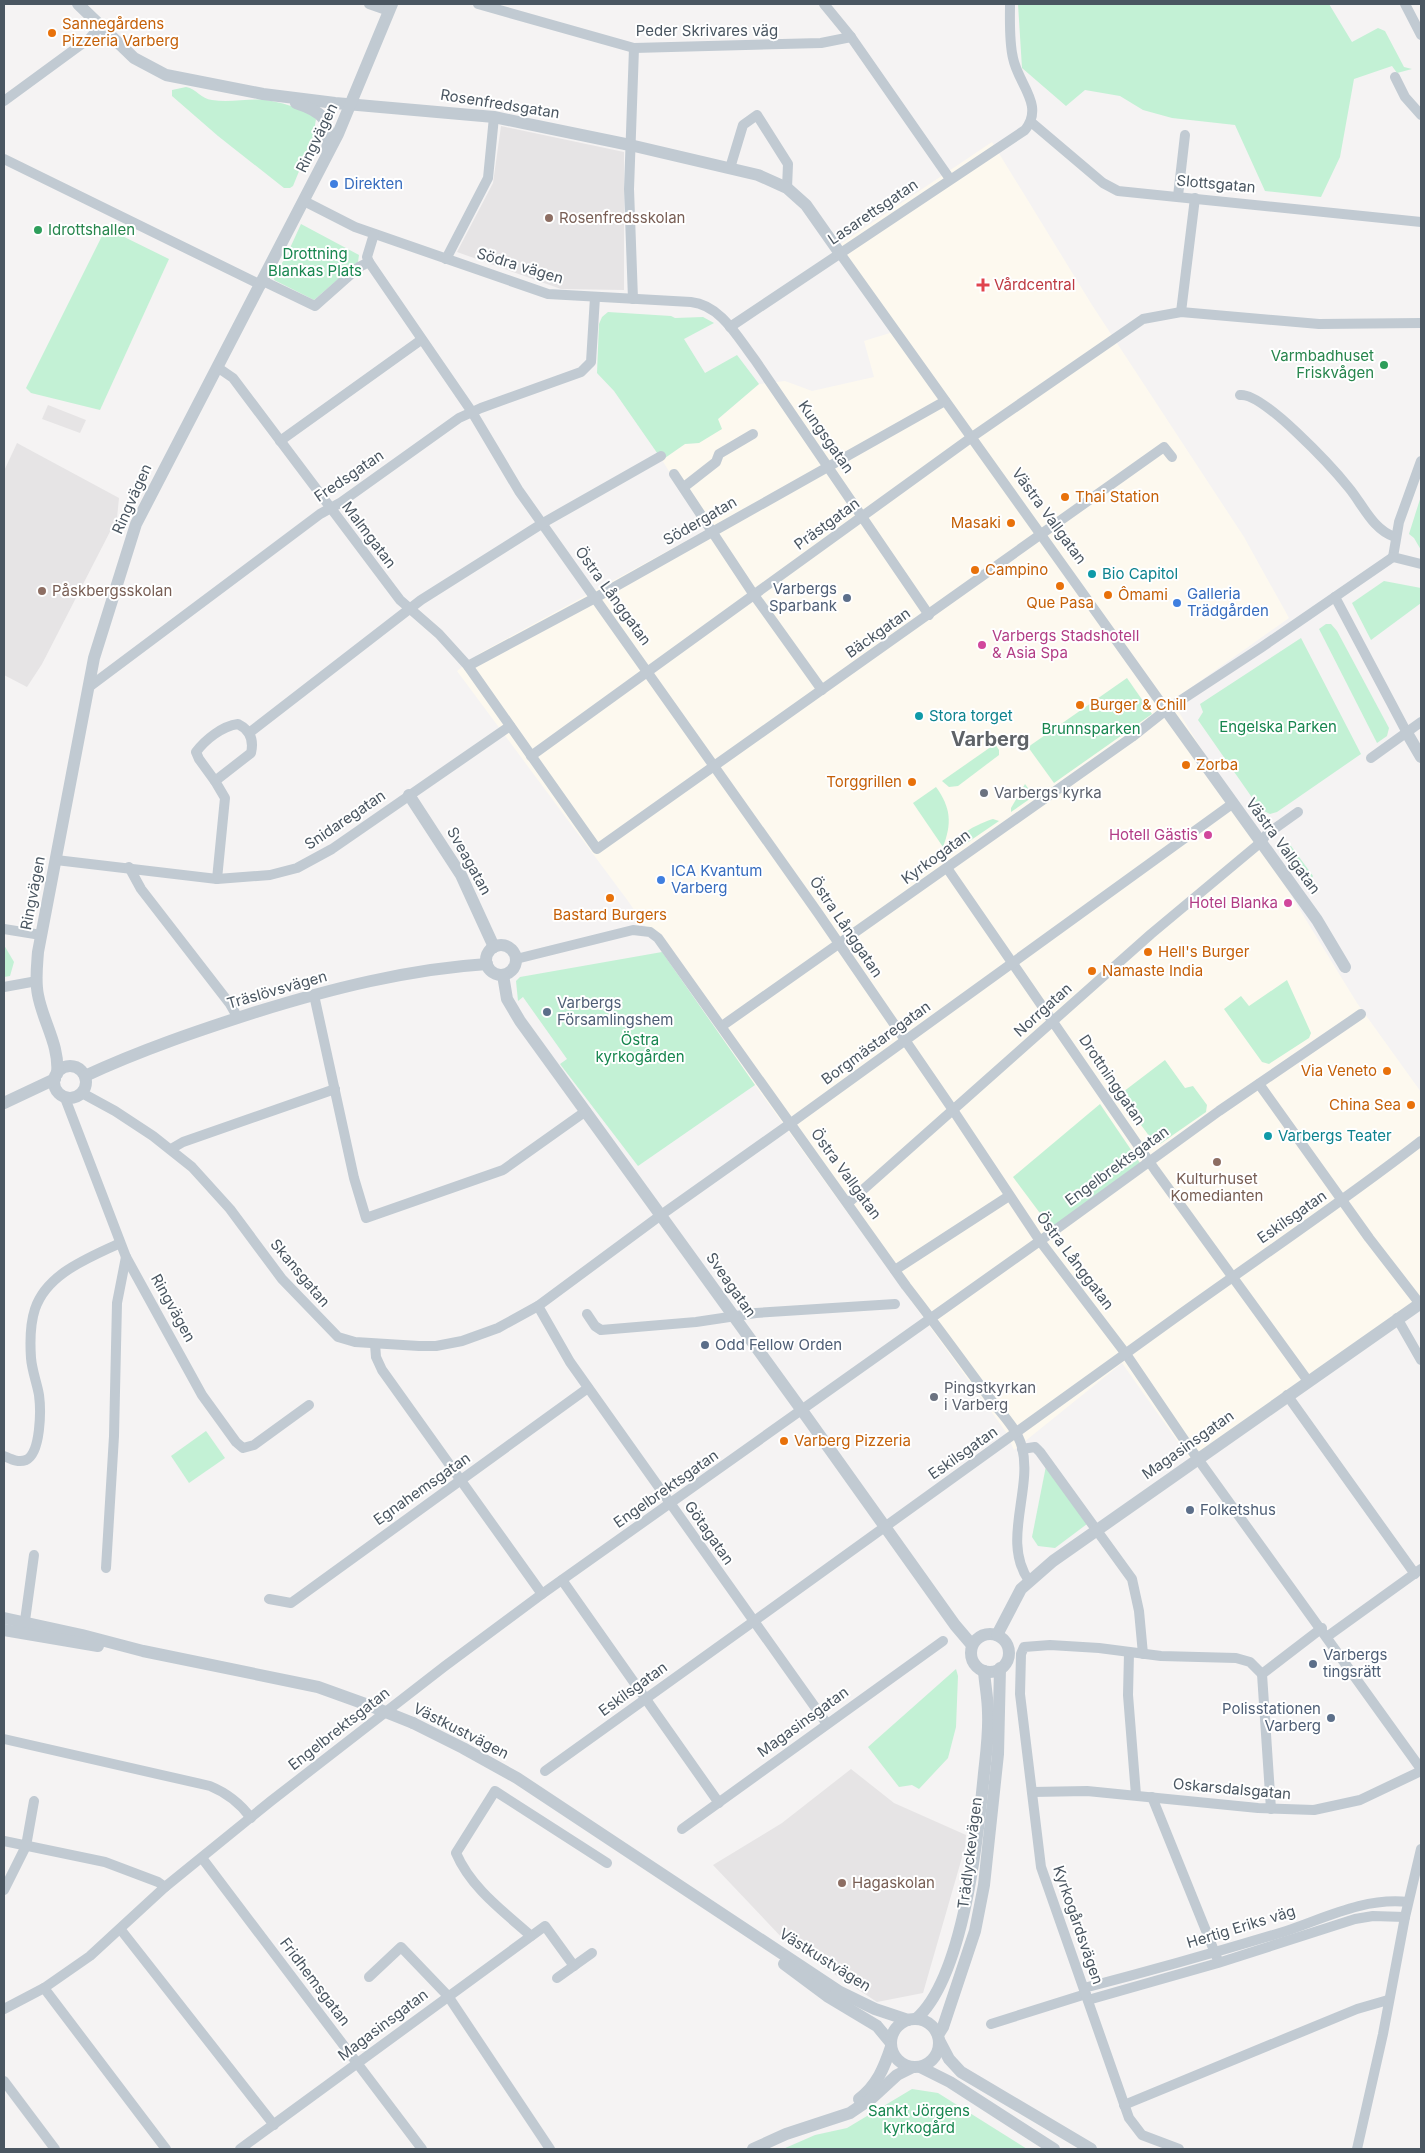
<svg xmlns="http://www.w3.org/2000/svg" width="1425" height="2153" viewBox="0 0 1425 2153" font-family="Inter,sans-serif">
<rect width="100%" height="100%" fill="#f5f3f3"/>
<polygon fill="#fdf9ef" points="992,142 1092,305 1244,537 1289,618 1172,701 1357,1003 1421,1092 1421,1304 1195,1466 1122,1363 1014,1450 1006,1432 755,1085 628,901 457,671 480,653 706,530 662,460 685,444 699,443 718,419 759,384 785,381 812,391 874,377 864,341 893,332 833,249"/>
<g fill="#e6e4e5">
<polygon points="501,126 624,152 624,290 561,289 457,252 493,183"/>
<polygon points="48,405 86,420 80,433 42,419"/>
<polygon points="17,443 119,498 117,518 42,664 27,687 4,675 4,471"/>
<polygon points="851,1769 894,1803 966,1835 965,1847 923,1993 877,2002 786,1942 713,1865 782,1823"/>
</g>
<g fill="#c3f1d5">
<polygon points="1018,4 1329,4 1352,42 1378,28 1385,31 1404,67 1412,69 1397,73 1392,66 1354,79 1340,157 1321,197 1265,191 1235,125 1172,118 1143,110 1120,96 1085,90 1066,106 1022,68"/>
<path d="M 186,87 C 197,89 201,99 212,100 C 230,103 249,98 266,100 C 281,102 296,108 311,112 L 316,119 L 313,137 L 293,186 L 290,188 L 284,188 L 218,136 L 172,96 L 172,90 Z"/>
<polygon points="301,224 359,255 358,262 314,300 274,280 275,272 285,259"/>
<polygon points="106,228 169,259 100,410 31,393 26,388"/>
<polygon points="608,312 671,316 675,318 703,317 714,323 684,339 705,373 737,355 759,384 718,419 722,429 699,443 685,444 662,460 614,391 597,373 599,324 602,317"/>
<polygon points="1421,496 1421,550 1414,538 1409,534"/>
<polygon points="1384,581 1421,588 1421,603 1371,640 1352,603"/>
<polygon points="1326,624 1331,624 1337,631 1389,728 1387,736 1377,743 1319,629"/>
<polygon points="1301,638 1361,754 1277,812 1270,814 1260,809 1198,720 1203,712 1200,704"/>
<polygon points="1127,678 1152,714 1054,783 1028,747"/>
<polygon points="995,744 999,750 999,755 958,786 949,787 942,781"/>
<polygon points="1025,784 1034,796 1011,812 1011,808"/>
<path d="M 936,787 C 951,808 952,823 943,847 L 913,803 Z"/>
<path d="M 993,819 L 999,821 L 955,851 L 953,847 C 956,834 980,823 993,819 Z"/>
<polygon points="1291,846 1313,876 1308,885 1282,848"/>
<polygon points="4,945 14,962 10,976 4,977"/>
<polygon points="662,952 755,1085 638,1166 560,1064 567,1059 523,997 518,1001 516,981 520,977"/>
<polygon points="1287,980 1311,1033 1309,1038 1269,1064 1262,1062 1224,1009 1241,996 1249,1006"/>
<polygon points="1165,1060 1185,1088 1193,1086 1207,1105 1206,1112 1160,1144 1155,1144 1119,1095"/>
<polygon points="1100,1104 1140,1163 1051,1228 1013,1177"/>
<polygon points="206,1431 225,1458 189,1483 171,1456"/>
<polygon points="1046,1466 1087,1524 1055,1548 1038,1546 1032,1537"/>
<polygon points="956,1669 958,1676 956,1727 948,1758 919,1789 912,1785 899,1787 868,1747"/>
<polygon points="912,2089 938,2093 1027,2149 783,2149 815,2135 847,2128"/>
</g>
<g fill="none" stroke-linecap="round" stroke-linejoin="round">
<g stroke="#c1cad2" stroke-width="10">
<polyline points="369,4 389,11"/>
<polyline points="478,4 634,48 821,43 851,37"/>
<polyline points="824,4 851,37 950,179"/>
<polyline points="1405,4 1421,35"/>
<polyline points="1395,77 1405,97 1421,115"/>
<polyline points="4,101 90,38 101,25"/>
<polyline points="1031,122 1103,183 1118,191 1421,222"/>
<polyline points="4,159 261,285"/>
<polyline points="730,168 743,125 757,115 788,164 787,188"/>
<polyline points="1178,196 1185,135"/>
<path d="M 304,201 L 355,227 L 548,294 L 691,302 C 721,305 738,338 755,360 L 929,615"/>
<polyline points="374,234 367,257 369,262 472,412 519,491 818,913 953,1110 1040,1241 1126,1354 1185,1441 1421,1769"/>
<polyline points="839,252 1166,710"/>
<polyline points="446,259 488,178 494,117"/>
<polyline points="263,281 315,306 359,267 369,262"/>
<polyline points="633,299 629,189 634,48"/>
<polyline points="1181,312 1195,198"/>
<path d="M 730,327 L 1025,130 C 1045,105 1018,84 1013,58 C 1009,41 1010,21 1010,4"/>
<polyline points="217,367 233,378 400,600 439,634 468,666 597,849 1164,447 1172,457"/>
<path d="M 1240,395 C 1263,392 1333,468 1349,488 C 1363,505 1373,530 1395,537"/>
<polyline points="280,441 421,340"/>
<polyline points="674,474 754,595 822,690"/>
<polyline points="684,487 716,462 719,454 753,434"/>
<polyline points="1393,557 1399,522 1421,461"/>
<polyline points="1393,557 1421,564"/>
<polyline points="1335,597 1407,733"/>
<polyline points="468,666 595,598 945,401"/>
<polyline points="89,687 320,514 340,503 459,418 481,408 581,372 591,362 595,297"/>
<path d="M 238,724 C 250,730 254,740 251,753 L 215,781 L 199,759 L 196,752 C 205,740 222,726 238,724 Z"/>
<polyline points="249,733 421,600 543,523 661,456"/>
<polyline points="531,756 972,437 1143,319 1181,312 1319,324 1421,323"/>
<polyline points="1371,758 1421,722"/>
<polyline points="215,781 225,798 217,879"/>
<polyline points="56,860 217,879 270,875 297,868 332,849 510,726"/>
<polyline points="129,867 141,889 230,1004 238,1018"/>
<polyline points="947,868 1155,1170 1308,1381"/>
<polyline points="4,929 41,935"/>
<path d="M 516,959 L 633,930 L 650,932 L 658,938 L 906,1286 C 934,1322 961,1359 988,1396 C 999,1411 1017,1428 1022,1447 C 1033,1490 1001,1541 1029,1581"/>
<polyline points="4,987 37,981"/>
<polyline points="314,995 354,1178 366,1218 503,1170 586,1111"/>
<polyline points="722,1026 1132,737 1166,710 1262,647 1393,557"/>
<polyline points="1259,1084 1369,1238 1420,1304"/>
<polyline points="82,1093 115,1111 153,1136 192,1167 230,1209 282,1279 338,1337 355,1342 419,1346 436,1346 462,1341 498,1328 538,1306 661,1215 791,1123 1232,804"/>
<polyline points="65,1098 126,1257 202,1395 236,1442 243,1448 254,1445 309,1405"/>
<polyline points="171,1149 183,1142 335,1089"/>
<polyline points="848,1203 1151,934 1260,843 1267,834 1298,812"/>
<polyline points="895,1270 1009,1196"/>
<polyline points="538,1306 570,1362 827,1724"/>
<polyline points="587,1314 595,1326 601,1330 696,1322 756,1313 895,1304"/>
<polyline points="1397,1318 1421,1360"/>
<polyline points="375,1344 376,1357 382,1370 542,1594"/>
<polyline points="1287,1395 1415,1574"/>
<polyline points="1022,1449 1035,1447 1040,1452 1132,1579 1139,1611 1143,1654"/>
<path d="M 4,1456 C 11,1459 18,1463 26,1460 C 41,1453 41,1410 39,1395 C 37,1383 32,1371 31,1358 C 30,1343 30,1324 35,1309 C 47,1273 89,1258 120,1243"/>
<polyline points="106,1568 114,1436 117,1303 126,1257"/>
<polyline points="562,1580 719,1803"/>
<polyline points="269,1599 291,1603 298,1598 588,1388"/>
<polyline points="24,1628 34,1555"/>
<polyline points="1328,1636 1421,1569"/>
<polyline points="1129,1653 1128,1695 1136,1795"/>
<path d="M 4,1739 L 210,1786 C 227,1793 240,1803 251,1818"/>
<path d="M 545,1771 C 755,1620 966,1470 1175,1318 C 1257,1259 1341,1203 1421,1141"/>
<polyline points="1032,1792 1087,1791 1258,1808 1314,1810 1360,1800 1421,1771"/>
<polyline points="1152,1797 1217,1958"/>
<polyline points="1271,1809 1262,1674 1322,1628"/>
<polyline points="682,1829 943,1641"/>
<polyline points="4,1841 105,1862 158,1882 165,1887"/>
<polyline points="202,1858 422,2149"/>
<polyline points="4,1890 26,1846 34,1801"/>
<polyline points="121,1930 274,2125"/>
<path d="M 531,1936 C 503,1911 471,1888 456,1853 L 495,1791 L 607,1863"/>
<polyline points="369,1977 401,1947 448,1996 550,2149"/>
<polyline points="557,1978 592,1953"/>
<polyline points="44,1988 166,2149"/>
<path d="M 1084,1988 C 1150,1971 1217,1952 1283,1932 C 1323,1919 1364,1897 1408,1902"/>
<polyline points="1088,2000 1218,1963 1355,1919 1373,1916 1405,1917"/>
<polyline points="4,2009 44,1988 90,1956 165,1887 271,1801 445,1666 542,1594 1051,1233 1219,1111 1361,1014"/>
<polyline points="991,2024 1086,1994"/>
<polyline points="4,2081 55,2149"/>
<polyline points="1124,2105 1357,2009 1388,2000"/>
<polyline points="240,2149 545,1926 574,1966"/>
<polyline points="1179,2149 1142,2135 1129,2118 1041,1867 1020,1694 1021,1654 1024,1647 1050,1645 1099,1648 1161,1656 1236,1658 1250,1662 1262,1674"/>
<polyline points="1357,2149 1383,2034 1405,1917 1421,1849"/>
</g>
<g stroke="#c1cad2" stroke-width="12">
<polyline points="78,4 134,58 166,75 263,94 335,103 494,117 630,145 758,175 787,188 806,205 839,252"/>
<path d="M 296,103 C 324,112 332,121 327,150"/>
<polyline points="1166,710 1317,920 1345,967"/>
<polyline points="1407,733 1421,757"/>
<polyline points="409,795 461,875 494,947"/>
<circle cx="501" cy="960" r="15"/>
<polyline points="503,975 507,999 520,1021 806,1416 955,1625 972,1645"/>
<circle cx="70" cy="1082" r="16"/>
<path d="M 57,1074 C 60,1046 43,1022 38,995 C 35,981 37,966 38,952 L 94,658 L 136,524 L 338,134 L 392,4"/>
<path d="M 85,1076 C 141,1050 197,1031 256,1012 C 330,989 408,969 487,964"/>
<polyline points="4,1103 55,1079"/>
<polyline points="4,1618 82,1635 143,1651 318,1687 368,1705"/>
<polyline points="4,1630 98,1646"/>
<circle cx="990" cy="1653" r="19"/>
<polyline points="997,1635 1021,1589 1053,1561 1421,1303"/>
<polyline points="413,1723 463,1748 517,1778 840,1992 875,2009 908,2020"/>
<polyline points="784,1964 827,1996 877,2026 891,2043"/>
<circle cx="915" cy="2043" r="24"/>
<path d="M 916,2019 C 964,1977 978,1836 984,1773 C 986,1754 989,1733 988,1713 C 988,1699 985,1685 984,1671"/>
<polyline points="938,2035 943,2027 975,1931 984,1885 998,1754 1000,1668"/>
<polyline points="939,2040 949,2059 961,2072 1091,2149"/>
<polyline points="920,2067 950,2082 1054,2149"/>
<path d="M 859,2099 C 877,2085 884,2068 891,2047"/>
<polyline points="753,2149 786,2134 850,2113 872,2098 897,2075 913,2067"/>
</g>
<polyline stroke="#c1cad2" stroke-width="12" points="368,1705 413,1723"/>
</g>
<g fill="#e8710a" stroke="#fff" stroke-width="2">
<circle cx="52" cy="33" r="5"/>
<circle cx="1065" cy="497" r="5"/>
<circle cx="1011" cy="523" r="5"/>
<circle cx="975" cy="570" r="5"/>
<circle cx="1060" cy="586" r="5"/>
<circle cx="1108" cy="595" r="5"/>
<circle cx="1080" cy="705" r="5"/>
<circle cx="1186" cy="765" r="5"/>
<circle cx="912" cy="782" r="5"/>
<circle cx="610" cy="898" r="5"/>
<circle cx="1148" cy="952" r="5"/>
<circle cx="1092" cy="971" r="5"/>
<circle cx="1387" cy="1071" r="5"/>
<circle cx="1411" cy="1105" r="5"/>
<circle cx="784" cy="1441" r="5"/>
</g>
<g fill="#3f7fe0" stroke="#fff" stroke-width="2">
<circle cx="334" cy="184" r="5"/>
<circle cx="1177" cy="603" r="5"/>
<circle cx="661" cy="880" r="5"/>
</g>
<g fill="#8d6e63" stroke="#fff" stroke-width="2">
<circle cx="549" cy="218" r="5"/>
<circle cx="42" cy="591" r="5"/>
<circle cx="1217" cy="1162" r="5"/>
<circle cx="842" cy="1883" r="5"/>
</g>
<g fill="#2e9e5b" stroke="#fff" stroke-width="2">
<circle cx="38" cy="230" r="5"/>
<circle cx="1384" cy="365" r="5"/>
</g>
<path fill="#e0444e" stroke="#fff" stroke-width="2" d="M980.5 277.5h5v5h5v5h-5v5h-5v-5h-5v-5h5z"/>
<g fill="#0f9aa8" stroke="#fff" stroke-width="2">
<circle cx="1092" cy="574" r="5"/>
<circle cx="919" cy="716" r="5"/>
<circle cx="1268" cy="1136" r="5"/>
</g>
<g fill="#5c6f8a" stroke="#fff" stroke-width="2">
<circle cx="847" cy="598" r="5"/>
<circle cx="547" cy="1012" r="5"/>
<circle cx="705" cy="1345" r="5"/>
<circle cx="1190" cy="1510" r="5"/>
<circle cx="1313" cy="1664" r="5"/>
<circle cx="1331" cy="1718" r="5"/>
</g>
<g fill="#d1479c" stroke="#fff" stroke-width="2">
<circle cx="982" cy="645" r="5"/>
<circle cx="1208" cy="835" r="5"/>
<circle cx="1288" cy="903" r="5"/>
</g>
<g fill="#6b7280" stroke="#fff" stroke-width="2">
<circle cx="984" cy="793" r="5"/>
<circle cx="934" cy="1397" r="5"/>
</g>
<g text-anchor="middle" stroke-width="4" stroke-linejoin="round" paint-order="stroke">
<g font-size="15" fill="#c56008" stroke="#fff" text-anchor="start">
<text x="62" y="29">Sannegårdens<tspan x="62" dy="17">Pizzeria Varberg</tspan></text>
<text x="1075" y="502">Thai Station</text>
<text x="1001" y="528" text-anchor="end">Masaki</text>
<text x="985" y="575">Campino</text>
<text x="1118" y="600">Ômami</text>
<text x="1060" y="608" text-anchor="middle">Que Pasa</text>
<text x="1090" y="710">Burger &amp; Chill</text>
<text x="1196" y="770">Zorba</text>
<text x="902" y="787" text-anchor="end">Torggrillen</text>
<text x="610" y="920" text-anchor="middle">Bastard Burgers</text>
<text x="1158" y="957">Hell's Burger</text>
<text x="1102" y="976">Namaste India</text>
<text x="1377" y="1076" text-anchor="end">Via Veneto</text>
<text x="1401" y="1110" text-anchor="end">China Sea</text>
<text x="794" y="1446">Varberg Pizzeria</text>
</g>
<g font-size="15" fill="#4a5661" stroke="#fff">
<text x="707" y="36">Peder Skrivares väg</text>
<text transform="translate(500 104) rotate(9)" y="5">Rosenfredsgatan</text>
<text transform="translate(317 138) rotate(-64)" y="5">Ringvägen</text>
<text transform="translate(1216 184) rotate(5)" y="5">Slottsgatan</text>
<text transform="translate(873 212) rotate(-34)" y="5">Lasarettsgatan</text>
<text transform="translate(520 266) rotate(17)" y="5">Södra vägen</text>
<text transform="translate(826 437) rotate(55)" y="5">Kungsgatan</text>
<text transform="translate(349 476) rotate(-34)" y="5">Fredsgatan</text>
<text transform="translate(132 499) rotate(-66)" y="5">Ringvägen</text>
<text transform="translate(1049 516) rotate(54)" y="5">Västra Vallgatan</text>
<text transform="translate(700 521) rotate(-30)" y="5">Södergatan</text>
<text transform="translate(827 524) rotate(-36)" y="5">Prästgatan</text>
<text transform="translate(369 535) rotate(53)" y="5">Malmgatan</text>
<text transform="translate(613 596) rotate(54)" y="5">Östra Långgatan</text>
<text transform="translate(878 633) rotate(-35)" y="5">Bäckgatan</text>
<text transform="translate(345 820) rotate(-34)" y="5">Snidaregatan</text>
<text transform="translate(1283 846) rotate(54)" y="5">Västra Vallgatan</text>
<text transform="translate(936 857) rotate(-36)" y="5">Kyrkogatan</text>
<text transform="translate(469 861) rotate(61)" y="5">Sveagatan</text>
<text transform="translate(33 893) rotate(-79)" y="5">Ringvägen</text>
<text transform="translate(846 927) rotate(56)" y="5">Östra Långgatan</text>
<text transform="translate(277 990) rotate(-16)" y="5">Träslövsvägen</text>
<text transform="translate(1043 1010) rotate(-42)" y="5">Norrgatan</text>
<text transform="translate(876 1043) rotate(-36)" y="5">Borgmästaregatan</text>
<text transform="translate(1112 1080) rotate(56)" y="5">Drottninggatan</text>
<text transform="translate(1117 1166) rotate(-36)" y="5">Engelbrektsgatan</text>
<text transform="translate(846 1174) rotate(54)" y="5">Östra Vallgatan</text>
<text transform="translate(1292 1217) rotate(-35)" y="5">Eskilsgatan</text>
<text transform="translate(1075 1261) rotate(53)" y="5">Östra Långgatan</text>
<text transform="translate(300 1273) rotate(50)" y="5">Skansgatan</text>
<text transform="translate(731 1285) rotate(55)" y="5">Sveagatan</text>
<text transform="translate(173 1308) rotate(61)" y="5">Ringvägen</text>
<text transform="translate(1188 1445) rotate(-35)" y="5">Magasinsgatan</text>
<text transform="translate(963 1453) rotate(-35)" y="5">Eskilsgatan</text>
<text transform="translate(422 1489) rotate(-35)" y="5">Egnahemsgatan</text>
<text transform="translate(666 1489) rotate(-35)" y="5">Engelbrektsgatan</text>
<text transform="translate(709 1533) rotate(55)" y="5">Götagatan</text>
<text transform="translate(633 1689) rotate(-36)" y="5">Eskilsgatan</text>
<text transform="translate(803 1722) rotate(-36)" y="5">Magasinsgatan</text>
<text transform="translate(339 1729) rotate(-38)" y="5">Engelbrektsgatan</text>
<text transform="translate(461 1731) rotate(27)" y="5">Västkustvägen</text>
<text transform="translate(1232 1789) rotate(5)" y="5">Oskarsdalsgatan</text>
<text transform="translate(970 1853) rotate(-83)" y="5">Trädlyckevägen</text>
<text transform="translate(1078 1925) rotate(71)" y="5">Kyrkogårdsvägen</text>
<text transform="translate(1241 1927) rotate(-17)" y="5">Hertig Eriks väg</text>
<text transform="translate(825 1960) rotate(32)" y="5">Västkustvägen</text>
<text transform="translate(315 1982) rotate(53)" y="5">Fridhemsgatan</text>
<text transform="translate(383 2025) rotate(-37)" y="5">Magasinsgatan</text>
</g>
<g font-size="15" fill="#366cbe" stroke="#fff" text-anchor="start">
<text x="344" y="189">Direkten</text>
<text x="1187" y="599">Galleria<tspan x="1187" dy="17">Trädgården</tspan></text>
<text x="671" y="876">ICA Kvantum<tspan x="671" dy="17">Varberg</tspan></text>
</g>
<g font-size="15" fill="#785e54" stroke="#fff" text-anchor="start">
<text x="559" y="223">Rosenfredsskolan</text>
<text x="52" y="596">Påskbergsskolan</text>
<text x="1217" y="1184" text-anchor="middle">Kulturhuset<tspan x="1217" dy="17">Komedianten</tspan></text>
<text x="852" y="1888">Hagaskolan</text>
</g>
<g font-size="15" fill="#27864d" stroke="#fff" text-anchor="start">
<text x="48" y="235">Idrottshallen</text>
<text x="1374" y="361" text-anchor="end">Varmbadhuset<tspan x="1374" dy="17">Friskvågen</tspan></text>
</g>
<g font-size="15" fill="#17864f" stroke="#fff">
<text x="315" y="259">Drottning<tspan x="315" dy="17">Blankas Plats</tspan></text>
<text x="1278" y="732">Engelska Parken</text>
<text x="1091" y="734">Brunnsparken</text>
<text x="640" y="1045">Östra<tspan x="640" dy="17">kyrkogården</tspan></text>
<text x="919" y="2116">Sankt Jörgens<tspan x="919" dy="17">kyrkogård</tspan></text>
</g>
<g font-size="15" fill="#be3a42" stroke="#fff" text-anchor="start">
<text x="994" y="290">Vårdcentral</text>
</g>
<g font-size="15" fill="#0d838f" stroke="#fff" text-anchor="start">
<text x="1102" y="579">Bio Capitol</text>
<text x="929" y="721">Stora torget</text>
<text x="1278" y="1141">Varbergs Teater</text>
</g>
<g font-size="15" fill="#4e5e75" stroke="#fff" text-anchor="start">
<text x="837" y="594" text-anchor="end">Varbergs<tspan x="837" dy="17">Sparbank</tspan></text>
<text x="557" y="1008">Varbergs<tspan x="557" dy="17">Församlingshem</tspan></text>
<text x="715" y="1350">Odd Fellow Orden</text>
<text x="1200" y="1515">Folketshus</text>
<text x="1323" y="1660">Varbergs<tspan x="1323" dy="17">tingsrätt</tspan></text>
<text x="1321" y="1714" text-anchor="end">Polisstationen<tspan x="1321" dy="17">Varberg</tspan></text>
</g>
<g font-size="15" fill="#b23c85" stroke="#fff" text-anchor="end">
<text x="992" y="641" text-anchor="start">Varbergs Stadshotell<tspan x="992" dy="17">&amp; Asia Spa</tspan></text>
<text x="1198" y="840">Hotell Gästis</text>
<text x="1278" y="908">Hotel Blanka</text>
</g>
<g font-size="15" fill="#5b616d" stroke="#fff" text-anchor="start">
<text x="994" y="798">Varbergs kyrka</text>
<text x="944" y="1393">Pingstkyrkan<tspan x="944" dy="17">i Varberg</tspan></text>
</g>
<g font-size="20" font-weight="bold" fill="#5f6368" stroke="#fff">
<text x="990" y="746">Varberg</text>
</g>
</g>
<rect width="1425" height="2153" fill="none" stroke="#4a5661" stroke-width="10"/>
</svg>
